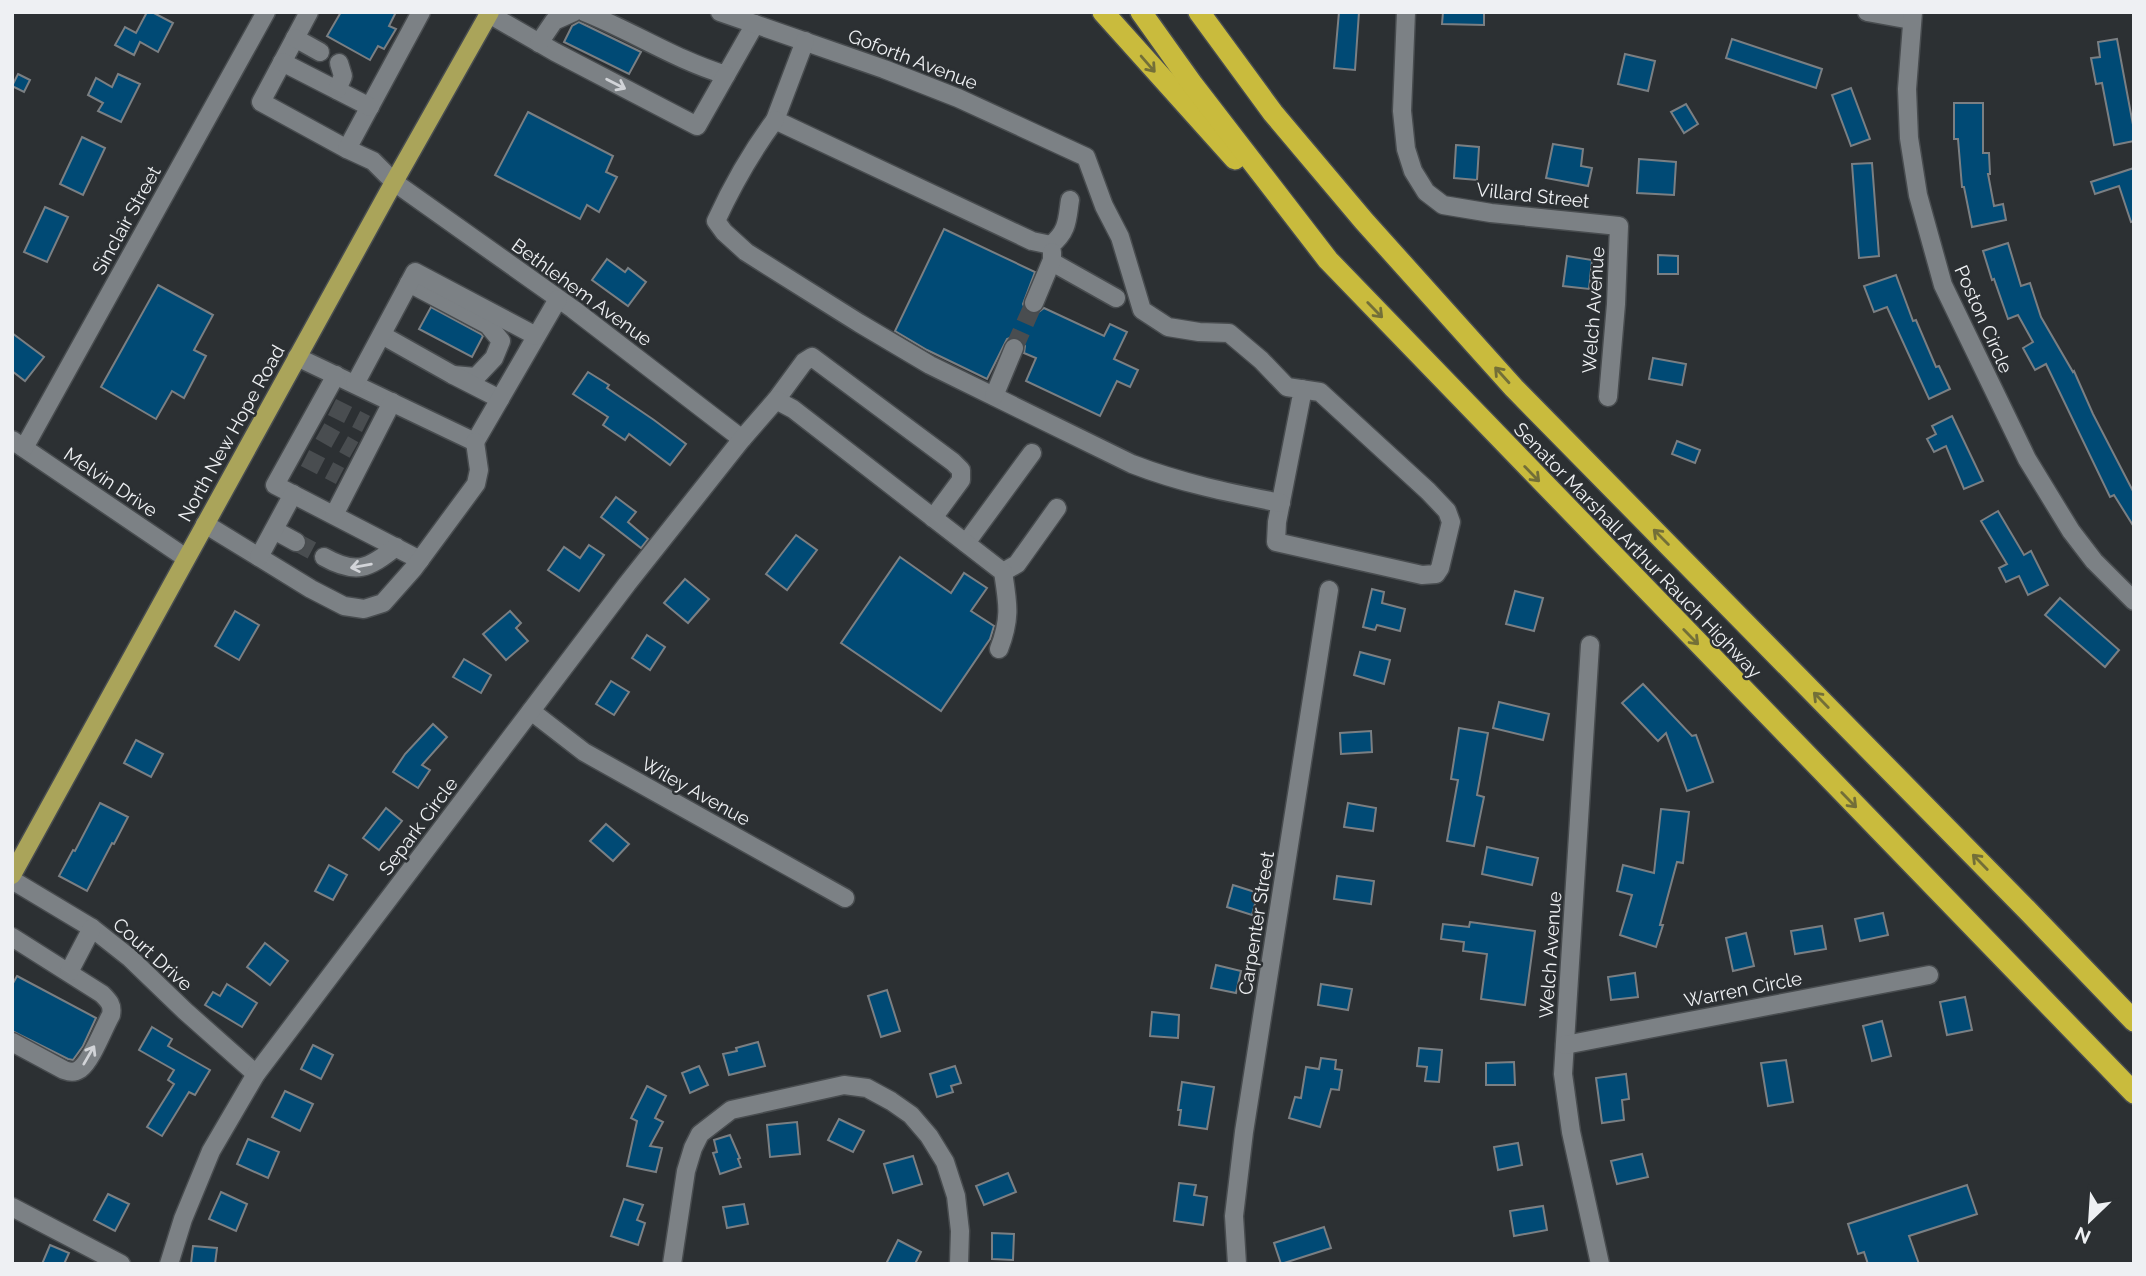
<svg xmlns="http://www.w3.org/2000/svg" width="2146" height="1276" viewBox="0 0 2146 1276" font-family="Raleway,sans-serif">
<rect width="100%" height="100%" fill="#2c3033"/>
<g fill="#004a75" stroke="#7a7f83" stroke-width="2">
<polygon points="147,12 152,12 173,23 158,52 140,42 134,55 115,45 125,27 136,33"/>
<polygon points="341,12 396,12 389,26 396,29 384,49 378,46 370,60 327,36"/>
<polygon points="1339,12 1359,12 1355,70 1334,68"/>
<polygon points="1443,12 1484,12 1484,25 1442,24"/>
<polygon points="579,22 641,52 629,74 564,42 572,26"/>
<polygon points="1732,39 1822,69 1816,88 1726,58"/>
<polygon points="2117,39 2134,130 2134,141 2114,145 2102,83 2096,84 2091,58 2100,57 2098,42"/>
<polygon points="1625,54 1655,61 1648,91 1618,84"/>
<polygon points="18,74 30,80 24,92 12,86"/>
<polygon points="118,74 140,84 121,122 98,111 103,103 88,95 96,78 112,87"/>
<polygon points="1851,88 1870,139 1851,146 1832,95"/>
<polygon points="1954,103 1983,103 1983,153 1989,153 1990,174 1988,174 1994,206 2003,204 2006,220 1972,227 1964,187 1962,187 1958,139 1954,139"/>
<polygon points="1686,104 1698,124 1684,133 1671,112"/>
<polygon points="528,112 613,156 606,172 617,177 599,212 587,205 580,219 495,175"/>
<polygon points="82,137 105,148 83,195 60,184"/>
<polygon points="1553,144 1583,149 1581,166 1592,168 1588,186 1546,178"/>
<polygon points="1456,145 1479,147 1477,180 1454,178"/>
<polygon points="1639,159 1676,162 1674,195 1637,193"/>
<polygon points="1872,163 1879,256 1859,258 1852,164"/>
<polygon points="2134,168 2134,221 2131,222 2119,186 2095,194 2091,182"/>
<polygon points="45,207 68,217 47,262 24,252"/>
<polygon points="944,229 1035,272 1023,304 1025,309 1029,313 1036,314 1044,308 1104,336 1110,324 1127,332 1114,359 1138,370 1130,387 1117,381 1100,416 1026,381 1036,358 1024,353 1025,346 1019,338 1012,337 1007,339 987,379 927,350 895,331"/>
<polygon points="2008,243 2021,286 2030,283 2041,317 2073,372 2074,371 2093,414 2134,493 2134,527 2114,495 2110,497 2046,364 2035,370 2023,348 2033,342 2018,315 2008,319 1994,279 1992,280 1983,251"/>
<polygon points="1658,255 1678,256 1678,274 1658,274"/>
<polygon points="1567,256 1592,260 1589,289 1563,286"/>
<polygon points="607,259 625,272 628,268 646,282 628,306 592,280"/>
<polygon points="1896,275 1913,321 1916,320 1936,367 1939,366 1950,389 1929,399 1887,307 1874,312 1864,286"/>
<polygon points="158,285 213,315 194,350 206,356 184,398 172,391 156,419 101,387"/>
<polygon points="431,307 481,334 483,336 472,357 419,329"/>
<polygon points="12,333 44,357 25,381 12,371"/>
<polygon points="1653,358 1686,364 1682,385 1649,379"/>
<polygon points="588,372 609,385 607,388 654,420 686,444 670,465 629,434 625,440 603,425 608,417 573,394"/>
<polygon points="1952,416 1983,481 1964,489 1946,446 1934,452 1927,439 1936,434 1932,426"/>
<polygon points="1677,441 1700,450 1695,463 1672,454"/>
<polygon points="616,497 636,512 628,522 648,539 641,548 601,517"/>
<polygon points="1998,511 2024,555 2031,551 2048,585 2028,595 2019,576 2006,582 1999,568 2007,564 1981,521"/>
<polygon points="796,535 817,550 787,590 766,574"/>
<polygon points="589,545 604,555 579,591 548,570 564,547 580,558"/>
<polygon points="900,557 951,593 964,573 987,588 971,611 994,626 990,639 941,711 841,643"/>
<polygon points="685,579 709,599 688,623 664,603"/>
<polygon points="1372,589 1384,592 1382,603 1405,609 1400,631 1377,625 1375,630 1363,627"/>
<polygon points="1515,591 1543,598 1534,631 1506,624"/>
<polygon points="2060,598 2119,650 2105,667 2045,615"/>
<polygon points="235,611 259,625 239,660 215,646"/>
<polygon points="510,611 521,623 516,628 528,641 506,660 483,634"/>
<polygon points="647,635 665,647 650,670 632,658"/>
<polygon points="1360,652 1390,660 1384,684 1354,675"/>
<polygon points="464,659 491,675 481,693 453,677"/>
<polygon points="611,681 629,692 614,715 596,704"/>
<polygon points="1643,684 1692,736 1696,735 1713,782 1687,791 1666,733 1658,741 1622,703"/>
<polygon points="1499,702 1549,714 1543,740 1493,728"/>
<polygon points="433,724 447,737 422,765 430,770 418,788 393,772 405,754"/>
<polygon points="1459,728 1488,733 1477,795 1484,797 1474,846 1447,841 1458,780 1451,779"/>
<polygon points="1371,731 1372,752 1341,754 1340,733"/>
<polygon points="136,740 163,754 151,777 124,763"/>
<polygon points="100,803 128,817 114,844 112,843 87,891 59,876 73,850 75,851"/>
<polygon points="1348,803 1376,808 1373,831 1344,827"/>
<polygon points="386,808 402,821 379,850 363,838"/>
<polygon points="1661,809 1689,812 1683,863 1677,862 1660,925 1663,925 1656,947 1620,935 1632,895 1617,891 1623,865 1654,873"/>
<polygon points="606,824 629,844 613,861 590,841"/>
<polygon points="1487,847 1538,858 1532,885 1482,874"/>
<polygon points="329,865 347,875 333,900 315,891"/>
<polygon points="1337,876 1374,881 1371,904 1334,899"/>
<polygon points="1233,885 1258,893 1252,915 1227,907"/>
<polygon points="1883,913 1888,935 1860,941 1855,919"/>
<polygon points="1470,922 1535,931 1525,1005 1481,999 1487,954 1463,951 1464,942 1441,939 1443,924 1469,927"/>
<polygon points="1822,926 1826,949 1795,954 1791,931"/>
<polygon points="1746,933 1754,966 1733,971 1726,938"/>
<polygon points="265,943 288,961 270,985 247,967"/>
<polygon points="1216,965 1241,971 1236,993 1211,988"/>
<polygon points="1635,973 1638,997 1611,1000 1608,977"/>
<polygon points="17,976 96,1018 83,1046 73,1060 68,1059 12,1031 12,985"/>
<polygon points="227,984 257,1003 242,1027 205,1005 213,992 220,996"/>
<polygon points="1321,984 1352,989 1348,1010 1318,1005"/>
<polygon points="887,990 900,1031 881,1037 868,996"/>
<polygon points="1965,997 1972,1030 1947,1035 1940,1002"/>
<polygon points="1152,1012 1179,1015 1178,1038 1150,1036"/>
<polygon points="1882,1021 1891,1056 1872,1061 1863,1026"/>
<polygon points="152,1027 172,1039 168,1046 210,1070 195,1095 189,1092 162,1136 147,1127 174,1084 168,1080 174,1070 139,1050"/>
<polygon points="758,1042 765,1066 729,1075 723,1054 737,1051 736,1048"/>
<polygon points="313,1045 333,1055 321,1079 301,1069"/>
<polygon points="1419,1048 1442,1050 1439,1082 1425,1081 1427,1067 1417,1066"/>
<polygon points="1321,1058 1336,1060 1335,1069 1342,1070 1339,1090 1331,1089 1320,1127 1289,1118 1295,1097 1301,1098 1306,1067 1319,1069"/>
<polygon points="1786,1060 1793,1102 1768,1106 1761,1063"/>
<polygon points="1514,1062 1515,1085 1486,1085 1486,1063"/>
<polygon points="699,1066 708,1085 690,1093 682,1073"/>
<polygon points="955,1066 961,1083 951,1086 953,1092 937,1097 930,1074"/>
<polygon points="1626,1074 1629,1099 1622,1100 1624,1120 1602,1123 1596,1078"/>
<polygon points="1182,1082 1214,1087 1207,1129 1179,1125 1181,1110 1178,1110"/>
<polygon points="647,1086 666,1096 655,1118 663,1122 650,1146 662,1148 656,1172 627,1166 637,1121 631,1118"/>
<polygon points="285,1091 313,1104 300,1131 272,1117"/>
<polygon points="839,1119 864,1131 853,1152 828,1140"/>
<polygon points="797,1122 800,1154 770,1157 767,1125"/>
<polygon points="730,1135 740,1158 738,1159 741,1167 720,1174 713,1153 717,1152 714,1140"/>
<polygon points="248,1139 279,1152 268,1178 237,1164"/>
<polygon points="1518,1143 1522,1165 1498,1170 1494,1147"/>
<polygon points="1642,1154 1648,1177 1617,1184 1611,1161"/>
<polygon points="913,1156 922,1184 893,1193 884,1164"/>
<polygon points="1008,1173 1016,1192 984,1205 976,1186"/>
<polygon points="1179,1183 1196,1185 1194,1195 1207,1197 1203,1225 1174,1221"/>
<polygon points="1967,1185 1977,1214 1909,1236 1919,1264 1868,1264 1864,1252 1858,1254 1848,1224"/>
<polygon points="221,1192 247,1204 236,1231 209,1219"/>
<polygon points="108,1194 129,1204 115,1231 94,1220"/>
<polygon points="624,1199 643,1205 637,1220 645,1223 638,1245 611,1236"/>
<polygon points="744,1204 748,1224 727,1228 723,1207"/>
<polygon points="1543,1206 1547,1230 1514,1236 1510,1211"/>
<polygon points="1324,1227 1331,1248 1281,1264 1274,1243"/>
<polygon points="992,1233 1014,1234 1013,1260 992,1259"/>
<polygon points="898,1240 921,1252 915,1264 886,1264"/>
<polygon points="50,1245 69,1253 64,1264 42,1264"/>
<polygon points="193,1246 217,1248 215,1264 191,1264"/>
</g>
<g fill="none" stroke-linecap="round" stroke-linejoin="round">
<g stroke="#494d50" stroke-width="18" stroke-dasharray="18 9" stroke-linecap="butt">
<polyline points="1014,348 1034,303"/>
<polyline points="332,407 366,424"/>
<polyline points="320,431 354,450"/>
<polyline points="305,458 340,476"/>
<polyline points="296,542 324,557"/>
</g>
<defs>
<g id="minor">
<polyline points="309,12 261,102 347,149"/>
<polyline points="421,12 347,149 373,161 394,182 573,309 742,439"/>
<path d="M 584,12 C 632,31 676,60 726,75 L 755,24"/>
<polyline points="720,12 884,69 958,98 1086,157 1104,206 1120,237 1142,310 1168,327 1199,332 1229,333 1261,360 1287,387 1320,392 1428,491 1447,511 1451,522 1440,568 1436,574 1422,575 1276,542 1277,522 1303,389"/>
<polyline points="1406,12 1402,111 1406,149 1413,171 1426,192 1443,205 1491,213 1619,226 1616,304 1608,397"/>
<polyline points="1867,12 1911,20"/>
<polyline points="1913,12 1907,89 1909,138 1918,195 1943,285 2027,459 2071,531 2094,561 2134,601"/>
<polyline points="489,14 555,52 697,126 726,75"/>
<polyline points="295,38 320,52"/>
<path d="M 805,41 L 775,120 L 1032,241 L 1051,245 C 1068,231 1067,220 1070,200"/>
<polyline points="539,43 554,21 574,12"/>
<polyline points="282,62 370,107"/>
<polyline points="337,90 343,76 339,63"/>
<path d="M 775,120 C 752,151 732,186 716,221 L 724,232 L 746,252 L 859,323 L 930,365 L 1132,464 C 1181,483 1230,493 1281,503"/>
<polyline points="1052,262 1116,298"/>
<polyline points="409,283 488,325 501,341 494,358 476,377 453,375"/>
<polyline points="1034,303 1052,260 1052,252"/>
<polyline points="382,335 453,375 500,399"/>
<polyline points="297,357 475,442 558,299"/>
<polyline points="336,375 275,485 420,560"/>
<polyline points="355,384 415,272 536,336"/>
<polyline points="994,396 1014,348"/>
<polyline points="776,400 804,362 812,357 953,462 961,470 961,480 933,518"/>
<polyline points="12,440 186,558"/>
<polyline points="24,448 266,12"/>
<polyline points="334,515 392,402"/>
<polyline points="205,524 311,589 344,606 364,609 383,603 414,568 476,484 479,470 475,442"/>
<polyline points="274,530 296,542"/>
<polyline points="966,543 1032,453"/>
<polyline points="259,557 293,494"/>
<path d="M 324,557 C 356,575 368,569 396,547"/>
<polyline points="1003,572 1017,564 1057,508"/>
<polyline points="1590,645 1563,1074 1571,1132 1600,1264"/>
<polyline points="531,711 584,752 845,898"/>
<polyline points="12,880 92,928 130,958 185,1011 256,1074"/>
<path d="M 12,937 L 102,994 C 109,1001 113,1005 111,1015 C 103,1029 92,1060 80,1069 C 74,1073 70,1072 64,1070 L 12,1042"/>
<polyline points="69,972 92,928"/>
<polyline points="1565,1045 1929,975"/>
<polyline points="12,1207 121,1264"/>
<path d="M 169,1264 L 183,1219 L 211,1151 L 256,1074 L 627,584 L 742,439 L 776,400 L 793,409 L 1003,572 C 1008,604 1011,618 999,649"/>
<polyline points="672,1264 686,1171 693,1148 700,1134 731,1110 844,1085 867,1088 891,1101 911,1115 929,1136 945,1162 956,1196 960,1231 959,1264"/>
<polyline points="1237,1264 1234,1216 1244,1132 1329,590"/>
</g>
<polyline id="major" points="12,875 394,182 490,12"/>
<g id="highway">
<polyline points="1103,12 1235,159"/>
<polyline points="1141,12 1193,85 1328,260 2134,1093"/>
<polyline points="1199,12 1273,113 1364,221 1514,388 2028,911 2134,1021"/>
</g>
</defs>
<use href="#minor" stroke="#484c4f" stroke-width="21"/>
<use href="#major" stroke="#484c4f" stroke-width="21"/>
<use href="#highway" stroke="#484c4f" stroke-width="24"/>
<use href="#minor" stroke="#7c8185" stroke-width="18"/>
<use href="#major" stroke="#aaa45a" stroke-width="18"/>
<use href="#highway" stroke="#c9bb3d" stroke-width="21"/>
</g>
<defs><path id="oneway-shaft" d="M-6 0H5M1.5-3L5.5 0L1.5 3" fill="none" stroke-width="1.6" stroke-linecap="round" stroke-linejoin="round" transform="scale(1.75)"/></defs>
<g stroke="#736f38">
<use href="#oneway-shaft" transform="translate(1148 64) rotate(49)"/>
<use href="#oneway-shaft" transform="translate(1375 310) rotate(46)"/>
<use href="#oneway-shaft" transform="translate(1502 375) rotate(-132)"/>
<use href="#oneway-shaft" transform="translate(1532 474) rotate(46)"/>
<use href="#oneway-shaft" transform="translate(1661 537) rotate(-135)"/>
<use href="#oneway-shaft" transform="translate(1691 637) rotate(46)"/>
<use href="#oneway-shaft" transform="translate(1821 700) rotate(-134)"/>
<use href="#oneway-shaft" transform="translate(1849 800) rotate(46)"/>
<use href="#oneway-shaft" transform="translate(1980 862) rotate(-134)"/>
</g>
<g stroke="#d2d4d8">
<use href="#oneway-shaft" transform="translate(616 84) rotate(27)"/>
<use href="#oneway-shaft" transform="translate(361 566) rotate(170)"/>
<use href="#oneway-shaft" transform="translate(89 1055) rotate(-60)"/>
</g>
<g text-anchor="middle" stroke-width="5" stroke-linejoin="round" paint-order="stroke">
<g font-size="19" fill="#eef0f3" stroke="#2c3033">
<text transform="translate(913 59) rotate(21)" y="7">Goforth Avenue</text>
<text transform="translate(1533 195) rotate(6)" y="7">Villard Street</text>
<text transform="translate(126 220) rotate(-61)" y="7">Sinclair Street</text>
<text transform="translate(582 292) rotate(36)" y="7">Bethlehem Avenue</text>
<text transform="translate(1593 310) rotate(-86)" y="7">Welch Avenue</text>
<text transform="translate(1984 319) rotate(66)" y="7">Poston Circle</text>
<text transform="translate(231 433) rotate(-61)" y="7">North New Hope Road</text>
<text transform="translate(111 482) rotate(34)" y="7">Melvin Drive</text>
<text transform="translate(1638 550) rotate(46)" y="7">Senator Marshall Arthur Rauch Highway</text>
<text transform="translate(696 791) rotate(29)" y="7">Wiley Avenue</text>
<text transform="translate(418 826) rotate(-53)" y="7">Separk Circle</text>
<text transform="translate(1256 923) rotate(-81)" y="7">Carpenter Street</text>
<text transform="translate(153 954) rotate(42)" y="7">Court Drive</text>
<text transform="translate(1550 955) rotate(-86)" y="7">Welch Avenue</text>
<text transform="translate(1743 989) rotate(-11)" y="7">Warren Circle</text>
</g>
</g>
<rect width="2146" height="1276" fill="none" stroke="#eef0f3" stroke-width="28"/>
<g transform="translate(2090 1220) rotate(205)" stroke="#2c3033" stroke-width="5" paint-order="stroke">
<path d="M0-5L12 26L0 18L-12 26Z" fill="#eef0f3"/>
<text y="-10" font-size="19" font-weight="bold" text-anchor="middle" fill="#eef0f3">N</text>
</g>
</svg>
